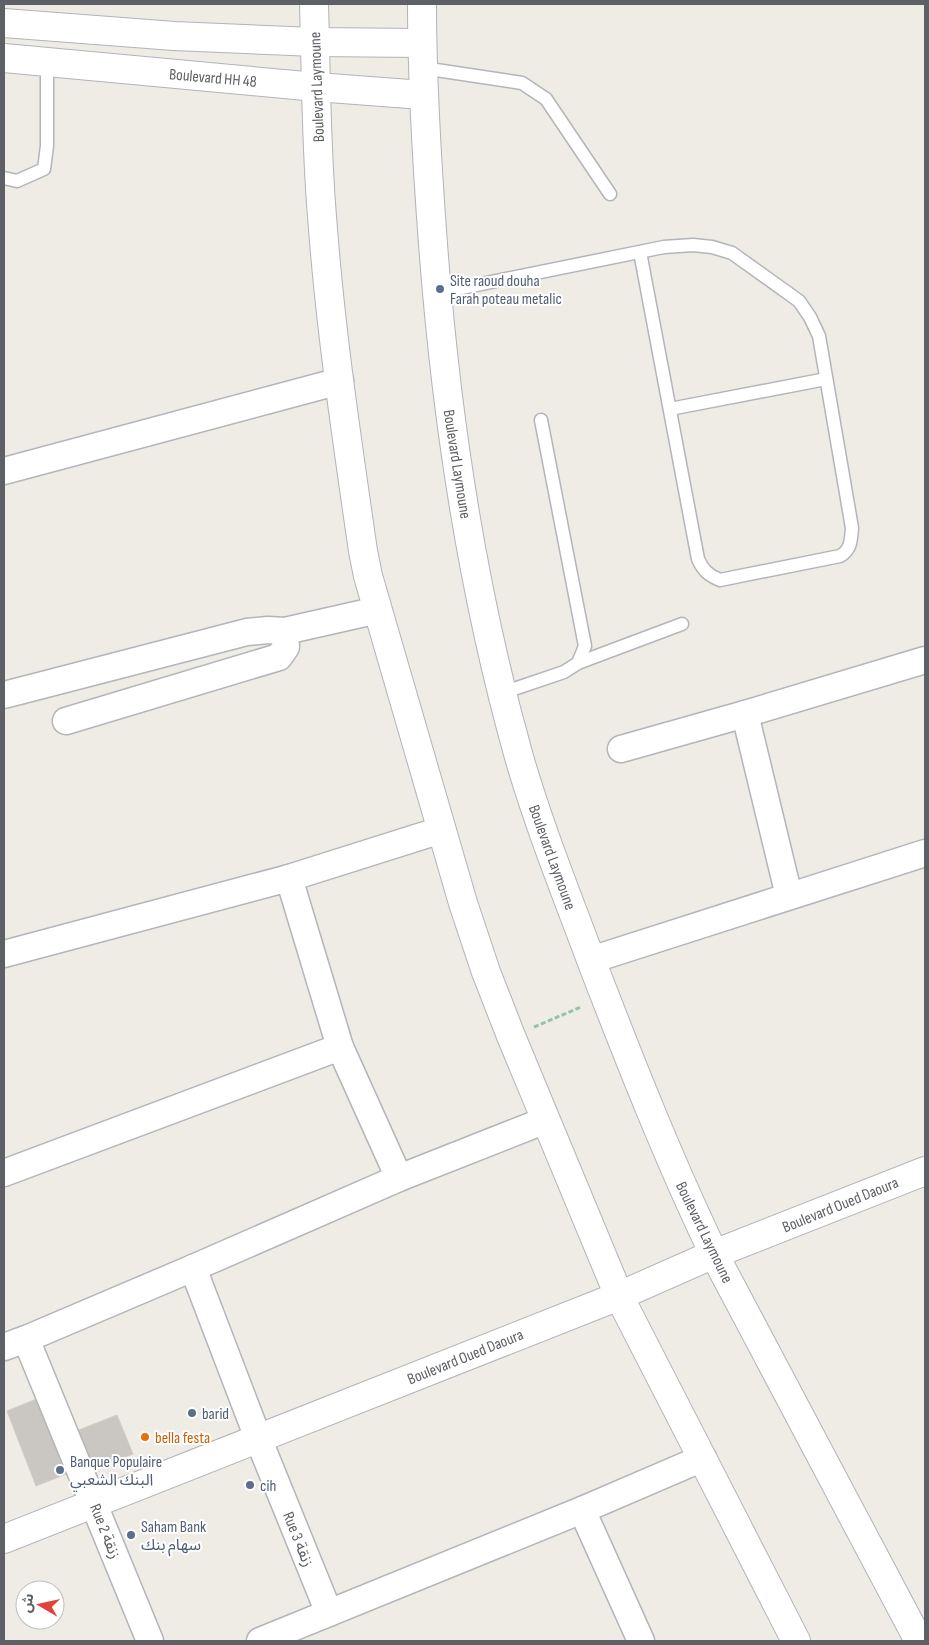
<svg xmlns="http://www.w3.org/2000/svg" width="929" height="1645" viewBox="0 0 929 1645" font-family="'Sofia Sans Condensed','Noto Sans Arabic',sans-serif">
<rect width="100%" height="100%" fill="#eeece5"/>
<g fill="#cac7c2" stroke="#d3cdc3">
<polygon points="39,1398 69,1473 36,1486 7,1411"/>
<polygon points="117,1415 133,1454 89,1471 74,1432"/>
</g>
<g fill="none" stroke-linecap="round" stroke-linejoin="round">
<defs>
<g id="lane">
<polyline points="423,68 522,83 546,99 610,194"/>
<polyline points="4,178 17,181 44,169 47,146 47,62"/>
<path d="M 437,293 L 664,247 L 693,245 L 712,247 L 732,253 L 799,301 L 810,317 L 819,336 L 852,528 C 851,540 851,550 840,556 L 720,580 C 708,575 703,570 698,559 L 640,252"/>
<polyline points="670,409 826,379"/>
<polyline points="578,663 682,624"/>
<polyline points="502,693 564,672 578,663 585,646 541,420"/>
</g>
<g id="street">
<polyline points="4,471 340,381"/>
<polyline points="4,695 247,632 268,630 285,631 378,610"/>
<polyline points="745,714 789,896"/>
<polyline points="66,721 279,657 286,647 285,631"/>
<polyline points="621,749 745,714 925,660"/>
<polyline points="289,878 340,1047 399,1178"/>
<polyline points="4,954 289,878 441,830"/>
<polyline points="591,960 925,853"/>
<polyline points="4,1173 340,1047"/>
<polyline points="193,1268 258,1438 329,1613"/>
<polyline points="26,1339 150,1641"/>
<polyline points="4,1347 26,1339 193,1268 399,1178 546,1120"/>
<polyline points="582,1510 641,1641"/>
<polyline points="260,1641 582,1510 703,1458"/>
</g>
<g id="secondary">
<path d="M 314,4 C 316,75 316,146 322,216 C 330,328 347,440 363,551 L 368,576 L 463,903 L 486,972 L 511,1036 L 619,1296 L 796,1641"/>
<path d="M 422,4 C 422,84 427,164 433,244 C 446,418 472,590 519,757 C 539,826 566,893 591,960 C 629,1059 668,1158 714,1254 L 919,1641"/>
<polyline points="4,23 174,36 315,42 422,43"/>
<polyline points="4,58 316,87 423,95"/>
<polyline points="4,1539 619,1296 714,1254 925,1171"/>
</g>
</defs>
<use href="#lane" stroke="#b2b5b9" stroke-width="15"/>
<use href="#street" stroke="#b2b5b9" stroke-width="29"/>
<use href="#secondary" stroke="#b1b4b9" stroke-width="30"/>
<polyline stroke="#9bc2a6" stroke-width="3" stroke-dasharray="5 2.5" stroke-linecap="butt" points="534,1027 581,1007"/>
<use href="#lane" stroke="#fff" stroke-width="12"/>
<use href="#street" stroke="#fff" stroke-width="26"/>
<use href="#secondary" stroke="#fff" stroke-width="28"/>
</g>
<g fill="#5c6f8a" stroke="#fff" stroke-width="2">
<circle cx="440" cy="289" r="5"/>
<circle cx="192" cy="1413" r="5"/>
<circle cx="60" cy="1470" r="5"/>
<circle cx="250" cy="1485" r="5"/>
<circle cx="131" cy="1535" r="5"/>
</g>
<circle fill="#e8710a" stroke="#fff" stroke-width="2" cx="145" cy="1437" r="5"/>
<g text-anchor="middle" stroke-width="4" stroke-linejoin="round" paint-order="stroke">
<g font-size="16" fill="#5d6064" stroke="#fff">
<text transform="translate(213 77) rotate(5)" y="6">Boulevard HH 48</text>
<text transform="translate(316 87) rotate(-92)" y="6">Boulevard Laymoune</text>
<text transform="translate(458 464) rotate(81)" y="6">Boulevard Laymoune</text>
<text transform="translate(553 857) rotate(70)" y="6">Boulevard Laymoune</text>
<text transform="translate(840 1204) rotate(-22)" y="6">Boulevard Oued Daoura</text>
<text transform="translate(705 1232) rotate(64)" y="6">Boulevard Laymoune</text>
<text transform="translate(465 1356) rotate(-22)" y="6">Boulevard Oued Daoura</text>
<text transform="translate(106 1531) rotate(68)" y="6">Rue 2 زنقة</text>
<text transform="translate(299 1539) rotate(68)" y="6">Rue 3 زنقة</text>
</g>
<g font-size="16" fill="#4e5e75" stroke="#fff" text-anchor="start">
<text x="450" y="286">Site raoud douha<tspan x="450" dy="18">Farah poteau metalic</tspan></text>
<text x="202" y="1419">barid</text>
<text x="70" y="1467">Banque Populaire<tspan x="70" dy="18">البنك الشعبي</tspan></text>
<text x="260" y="1491">cih</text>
<text x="141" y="1532">Saham Bank<tspan x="141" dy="18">سهام بنك</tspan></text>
</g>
<g font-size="16" fill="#c56008" stroke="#fff" text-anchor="start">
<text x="155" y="1443">bella festa</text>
</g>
</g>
<rect width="929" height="1645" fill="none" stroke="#5d6064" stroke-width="10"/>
<g transform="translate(40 1605) rotate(279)"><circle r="24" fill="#ffffff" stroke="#bebfc1"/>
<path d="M0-4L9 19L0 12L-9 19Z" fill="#df433a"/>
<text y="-8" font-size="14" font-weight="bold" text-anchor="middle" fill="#5d6064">ش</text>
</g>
</svg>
